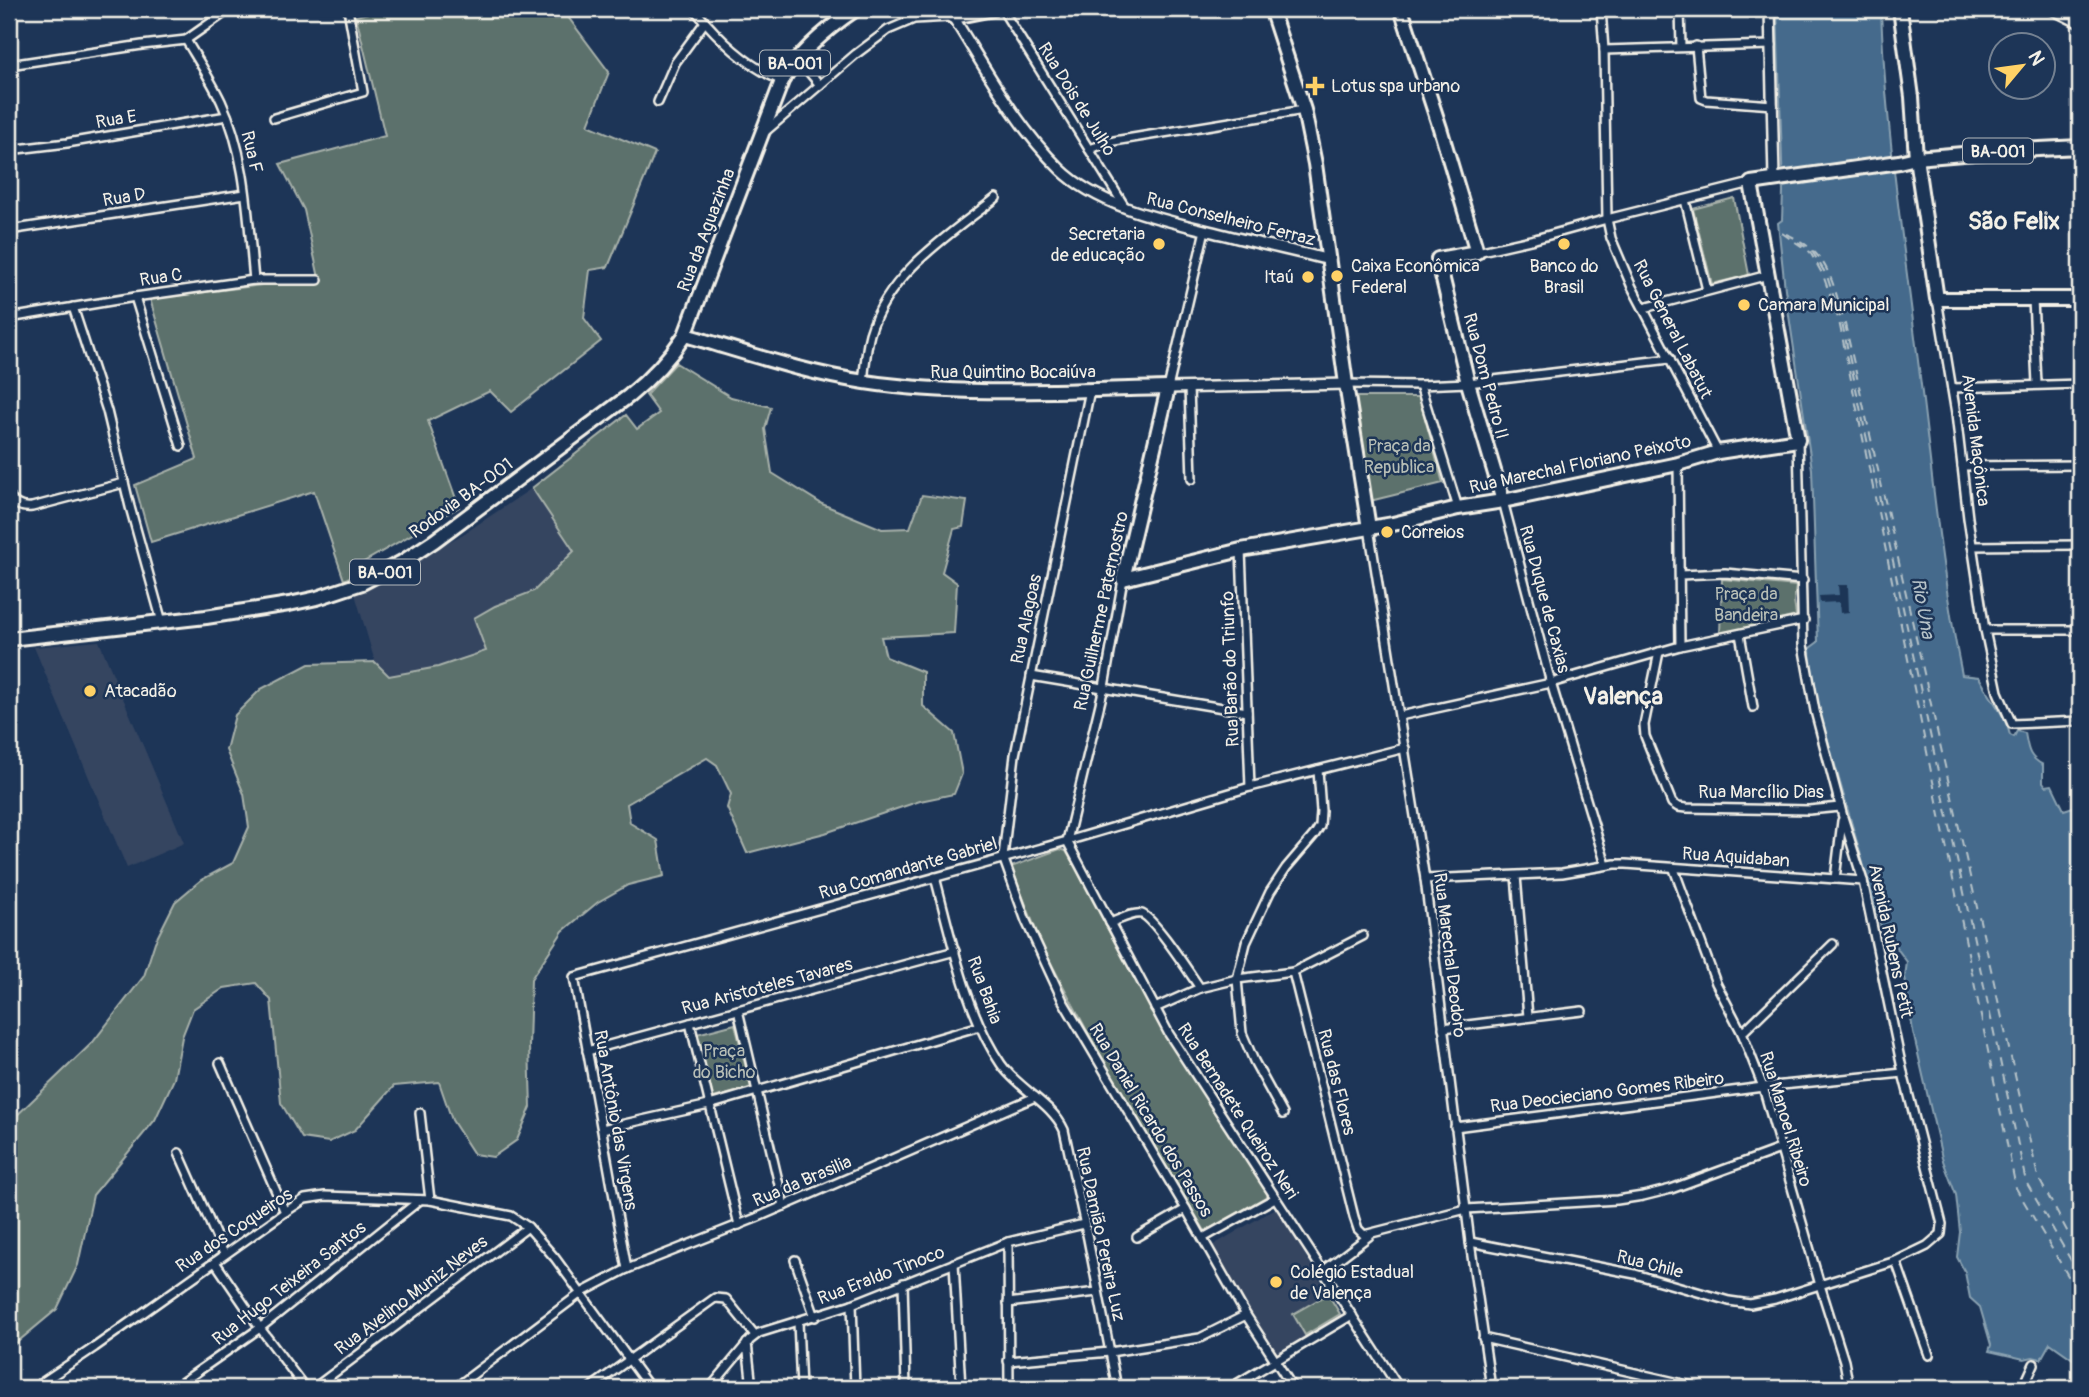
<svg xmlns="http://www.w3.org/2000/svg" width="2089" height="1397" viewBox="0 0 2089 1397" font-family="Pangolin,sans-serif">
<rect width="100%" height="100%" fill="#1d3557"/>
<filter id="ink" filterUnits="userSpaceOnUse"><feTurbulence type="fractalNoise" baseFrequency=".0143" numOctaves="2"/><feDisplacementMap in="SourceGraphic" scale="14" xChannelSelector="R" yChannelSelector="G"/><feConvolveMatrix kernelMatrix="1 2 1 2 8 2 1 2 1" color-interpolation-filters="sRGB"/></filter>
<g filter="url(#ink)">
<g fill="#344561">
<polygon points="532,488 574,551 534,591 495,606 486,651 438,667 389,676 375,662 355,594 465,533"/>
<polygon points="99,641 184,843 127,868 34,647"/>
<polygon points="1276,1208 1343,1317 1275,1357 1210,1247"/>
</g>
<g fill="#5b716c" stroke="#a8b1aa" stroke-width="2">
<polygon points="385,9 562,9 609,72 588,125 655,153 608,267 590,270 584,318 601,341 511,412 490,391 428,421 459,507 357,566 359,572 344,580 314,491 151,542 135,485 197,459 150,299 319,278 304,210 280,164 385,136 356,16"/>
<polygon points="1734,198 1749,275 1712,284 1693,209"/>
<polygon points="676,363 731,397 771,407 765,429 772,473 822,504 882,529 910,528 922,495 967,501 963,527 954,529 942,572 957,583 954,633 881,637 886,657 923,672 923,706 954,733 962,774 954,794 920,801 825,833 747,853 727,808 731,794 717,765 707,758 627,804 630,823 658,840 664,876 628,885 598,902 563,931 531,979 529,1046 531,1107 517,1140 493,1157 474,1154 452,1120 439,1082 394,1086 355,1130 329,1142 302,1138 281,1103 271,1000 256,983 224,988 193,1009 182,1037 174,1079 155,1120 93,1195 78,1265 57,1309 9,1349 9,1123 93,1042 144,976 155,942 175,902 201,880 233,863 249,827 244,794 226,750 235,715 261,689 309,664 375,662 389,676 438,667 486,651 474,618 495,606 534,591 574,551 532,488 626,415 637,429 659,413 646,395"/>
<polygon points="1353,397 1419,397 1443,483 1370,501"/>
<polygon points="1722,579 1796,586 1794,601 1796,616 1720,634"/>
<polygon points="1060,849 1066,851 1074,865 1123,958 1182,1061 1269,1195 1205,1231 1101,1057 1044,950 1011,867"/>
<polygon points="735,1024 751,1088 713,1098 697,1034"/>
<polygon points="1328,1294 1340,1314 1305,1335 1293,1314"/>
</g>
<path fill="#446b8c" stroke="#8aa1b1" stroke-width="2" d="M 1777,9 L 1881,9 C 1885,124 1903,239 1917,353 C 1931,460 1940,569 1962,675 L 1979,677 C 1989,697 2005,713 2010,735 L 2014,737 L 2017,731 L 2025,733 C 2028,749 2028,757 2043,765 L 2043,782 L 2046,786 L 2052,785 L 2064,810 L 2073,807 L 2080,821 L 2080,1364 L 2050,1343 L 2041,1359 L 2033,1357 L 2024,1359 L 1989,1351 L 1991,1345 L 1980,1307 L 1970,1298 L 1965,1272 L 1957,1257 L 1960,1232 L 1956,1195 L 1942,1158 L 1913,1032 L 1905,977 L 1907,962 L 1896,947 L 1884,937 L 1811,681 L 1810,648 L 1818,642 L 1812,469 L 1785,289 L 1778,223 L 1782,220 L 1783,192 Z"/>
<polygon fill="#1d3557" points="1838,585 1848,585 1849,612 1840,613 1839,602 1820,603 1819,596 1839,595"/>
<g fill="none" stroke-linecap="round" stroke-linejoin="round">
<g stroke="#b6c2c8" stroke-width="2" stroke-dasharray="9 7" stroke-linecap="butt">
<polyline points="1782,233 1810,252 1823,275 1839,321 2016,1188 2074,1286 2080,1293"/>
<path d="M 1786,234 C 1830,252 1832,282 1845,324 L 2038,1177 L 2080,1255"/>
<polyline points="1798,242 1812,251 1827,276 1842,323 2026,1182 2080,1276"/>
</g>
<defs>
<g id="minor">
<path d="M 694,9 C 719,39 745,65 782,81"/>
<polyline points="1002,9 1125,207"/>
<polyline points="1601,9 1604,50 1607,219 1611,238 1631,285 1718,452"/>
<polyline points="1680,9 1681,47"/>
<path d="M 186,40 C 198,60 211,80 221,101 C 247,156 248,221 254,280"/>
<polyline points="1696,46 1701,98 1706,100 1773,105"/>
<polyline points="1604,50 1772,45"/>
<polyline points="798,59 820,85"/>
<polyline points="9,65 142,45 186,40 230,9"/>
<polyline points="658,102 675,63 705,22"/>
<polyline points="274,118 363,92 348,9"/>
<polyline points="766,131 856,54 888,30 914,19 950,17"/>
<polyline points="1089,149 1114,141 1304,110"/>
<polyline points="9,150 67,143 227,116"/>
<polyline points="1685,200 1707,290"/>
<polyline points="9,230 245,194"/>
<polyline points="1477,252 1535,239 1607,219 1751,183"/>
<polyline points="135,297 181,446"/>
<polyline points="1937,299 1956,414 1968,518 1985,630 1998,692 2012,724 2080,721"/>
<polyline points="2033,299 2037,384"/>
<polyline points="73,307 107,411 130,507 162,622"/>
<polyline points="1644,308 1768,275"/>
<polyline points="9,318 135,297 254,280 318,280"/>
<path d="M 863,382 C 865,366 866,349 870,334 C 888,273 949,235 996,198"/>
<polyline points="1346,384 1420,385 1468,383 1670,359"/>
<polyline points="1420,385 1458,508"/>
<polyline points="1189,387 1192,479"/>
<polyline points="1168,388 1205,230"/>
<polyline points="1952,388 2080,384"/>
<polyline points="1090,390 1015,755 1003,857 1026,921 1063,1001 1186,1209 1246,1315 1293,1388"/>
<polyline points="1678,464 1680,646"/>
<polyline points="1962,466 2080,465"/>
<path d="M 9,495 C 13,505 22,508 32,507 L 124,483"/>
<polyline points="1503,501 1551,683 1606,865"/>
<polyline points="1369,528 1425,879 1470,1242 1491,1388"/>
<polyline points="1972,546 2080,545"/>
<polyline points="1241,550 1250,787"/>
<polyline points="1680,575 1725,573 1803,580"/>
<polyline points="1123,579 1104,687 1067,841 1169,1034 1399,1388"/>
<polyline points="1985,630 2080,630"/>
<polyline points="1740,634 1753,707"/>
<polyline points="1659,652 1644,725 1645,736 1672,803 1678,807 1686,808 1809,810 1840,807"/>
<polyline points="1031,676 1247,712"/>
<polyline points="1400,716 1551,683 1680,646 1804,620"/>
<polyline points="1674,869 1716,983 1742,1033 1763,1087 1820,1285 1844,1361 1849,1388"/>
<polyline points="1516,876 1528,1017"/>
<path d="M 935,877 C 951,937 966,1013 1001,1064 C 1018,1089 1051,1102 1064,1130 L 1088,1239 L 1117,1388"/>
<polyline points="1425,879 1562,873 1615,864 1626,864 1863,881"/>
<polyline points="1835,879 1842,821"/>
<path d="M 1110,923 C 1119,920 1133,912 1142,914 C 1155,919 1190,974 1200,988"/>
<polyline points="1293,972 1363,936"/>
<polyline points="1155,1008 1200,988 1237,979 1293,972 1354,1217 1358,1229 1364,1235 1466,1209 1617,1200 1643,1196 1671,1189 1780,1149"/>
<polyline points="738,1010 784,1206"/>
<polyline points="690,1023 739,1225"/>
<polyline points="1443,1028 1582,1011"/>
<polyline points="1742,1033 1833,944"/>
<polyline points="587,1051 955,951"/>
<polyline points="220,1063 285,1212"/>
<polyline points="420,1113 430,1200"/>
<polyline points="1283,1114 1254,1061 1242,1033 1237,979 1246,943 1270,892 1286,868 1315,834 1320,826 1321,811 1318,770"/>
<polyline points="1455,1127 1763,1087 1903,1073"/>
<polyline points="602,1129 709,1105 980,1026"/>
<polyline points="179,1153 224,1254"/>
<polyline points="1137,1237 1186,1209"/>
<polyline points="1203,1238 1275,1198"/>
<polyline points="1008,1242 1009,1388"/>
<polyline points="1470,1242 1635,1274 1729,1301 1750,1304 1775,1299 1896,1261 1927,1246 1941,1234 1942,1224 1903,1073 1863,881 1843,817 1815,711 1803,645 1798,440"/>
<polyline points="795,1260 815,1317"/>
<polyline points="1896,1261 1929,1355"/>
<polyline points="215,1262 260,1328 305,1388"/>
<polyline points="954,1263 961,1388"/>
<polyline points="627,1269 574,977 1067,841 1250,787 1405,748"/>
<polyline points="1323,1271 1369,1236"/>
<polyline points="903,1283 906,1388"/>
<polyline points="1008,1303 1097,1292"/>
<polyline points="852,1304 855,1388"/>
<polyline points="798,1322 801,1388"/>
<polyline points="1483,1338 1701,1388"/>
<polyline points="747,1343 752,1388"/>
<polyline points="1008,1361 1110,1352 1200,1338 1246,1315"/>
<polyline points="34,1388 95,1347 285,1212 305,1199 325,1196 430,1200 511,1216 528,1227 555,1258 650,1388"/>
<polyline points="174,1388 260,1328 420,1200"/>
<polyline points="314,1388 528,1227"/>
<polyline points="455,1388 581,1293 627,1269 756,1218 1035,1097"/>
<polyline points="590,1388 715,1298 726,1299 755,1335"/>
<polyline points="710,1388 750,1340 759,1333 852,1304 1008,1242 1084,1224"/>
<polyline points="1230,1388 1352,1315"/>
<polyline points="2023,1388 2034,1364"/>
</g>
<g id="tertiary">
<polyline points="1770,9 1774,179"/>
<polyline points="2052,9 2080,23"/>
<path d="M 953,17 C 986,69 1016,126 1060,169 C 1100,208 1168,221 1221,234 C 1257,243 1293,251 1330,260"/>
<polyline points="1168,388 1346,384"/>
</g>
<g id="primary">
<polyline points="942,9 953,17 993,9"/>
<polyline points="1271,9 1304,110 1315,164 1346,384 1369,528"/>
<polyline points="1401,9 1440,128 1477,252 1438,259 1468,383 1503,501"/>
<polyline points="1900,9 1912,97 1916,158 1937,299 2080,299"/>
<path d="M 685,335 C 744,352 804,373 865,382 C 965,397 1067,390 1168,388 L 1123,579 L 1241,550 L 1393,524 L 1458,508 L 1503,501 L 1678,464 L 1718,452 L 1798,440 L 1751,183 L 1899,162 L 1916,158 L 1998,151 L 2080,147"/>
<path d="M 9,639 L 206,617 L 289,604 L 317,598 L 362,583 L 402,562 L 434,541 L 629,396 C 651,378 669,359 685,335 L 782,81 C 799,52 828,28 856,9"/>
</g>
</defs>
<use href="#minor" stroke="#f4f1e8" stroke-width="12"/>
<use href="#tertiary" stroke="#f4f1e8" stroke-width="14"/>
<use href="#primary" stroke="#f4f1e8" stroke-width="18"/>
<use href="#minor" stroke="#1d3557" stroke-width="7"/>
<use href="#tertiary" stroke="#1d3557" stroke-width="9"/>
<use href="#primary" stroke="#1d3557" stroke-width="12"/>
</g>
</g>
<g fill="#ffd166" stroke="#1d3557" stroke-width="2.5">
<path d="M1311.5 75.5h7v7h7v7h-7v7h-7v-7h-7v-7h7z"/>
<circle cx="1159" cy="244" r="7"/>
<circle cx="1564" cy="244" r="7"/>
<circle cx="1337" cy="276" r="7"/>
<circle cx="1308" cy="277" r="7"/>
<circle cx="1744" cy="305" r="7"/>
<circle cx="1387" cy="532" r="7"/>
<circle cx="90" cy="691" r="7"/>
<circle cx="1276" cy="1282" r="7"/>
</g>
<g text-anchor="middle" stroke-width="5" stroke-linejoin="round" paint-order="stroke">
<g fill="#1d3557" stroke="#b4b9bc" stroke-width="2">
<rect x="760" y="50.5" width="70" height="25" rx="5"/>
<rect x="1963" y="138.5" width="70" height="25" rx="5"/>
<rect x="350" y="559.5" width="70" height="25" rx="5"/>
</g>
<g font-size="16" font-weight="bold" fill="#f4f1e8">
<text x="795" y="69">BA-001</text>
<text x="1998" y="157">BA-001</text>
<text x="385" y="578">BA-001</text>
</g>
<g font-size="18" fill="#f4f1e8" stroke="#1d3557" text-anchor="start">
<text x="1331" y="92">Lotus spa urbano</text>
<text x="1145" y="240" text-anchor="end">Secretaria<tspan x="1145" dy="21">de educação</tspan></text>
<text x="1351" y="272">Caixa Econômica<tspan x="1351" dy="21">Federal</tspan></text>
<text x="1564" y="272" text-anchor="middle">Banco do<tspan x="1564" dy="21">Brasil</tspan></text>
<text x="1294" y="283" text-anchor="end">Itaú</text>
<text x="1758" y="311">Camara Municipal</text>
<text x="1401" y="538">Correios</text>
<text x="104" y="697">Atacadão</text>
<text x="1290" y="1278">Colégio Estadual<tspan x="1290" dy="21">de Valença</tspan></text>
</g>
<g font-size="18" fill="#f4f1e8" stroke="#1d3557">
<text transform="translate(1077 99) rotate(58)" y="6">Rua Dois de Julho</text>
<text transform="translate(116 119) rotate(-9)" y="6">Rua E</text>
<text transform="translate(252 152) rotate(77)" y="6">Rua F</text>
<text transform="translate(124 197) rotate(-9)" y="6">Rua D</text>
<text transform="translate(1231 219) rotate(14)" y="6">Rua Conselheiro Ferraz</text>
<text transform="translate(706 230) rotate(-69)" y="6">Rua da Aguazinha</text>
<text transform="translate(161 277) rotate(-8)" y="6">Rua C</text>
<text transform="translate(1673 329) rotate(63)" y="6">Rua General Labatut</text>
<text x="1013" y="378">Rua Quintino Bocaiúva</text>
<text transform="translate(1486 376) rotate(75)" y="6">Rua Dom Pedro II</text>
<text transform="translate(1976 440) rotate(83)" y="6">Avenida Maçônica</text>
<text transform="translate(1580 464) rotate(-12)" y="6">Rua Marechal Floriano Peixoto</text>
<text transform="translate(461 498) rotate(-36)" y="6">Rodovia BA-001</text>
<text transform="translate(1545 599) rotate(75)" y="6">Rua Duque de Caxias</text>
<text transform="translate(1101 611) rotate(-78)" y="6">Rua Guilherme Paternostro</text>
<text transform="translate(1026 619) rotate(-78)" y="6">Rua Alagoas</text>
<text transform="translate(1230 669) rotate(-92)" y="6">Rua Barão do Triunfo</text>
<text x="1761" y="798">Rua Marcílio Dias</text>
<text transform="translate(1736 857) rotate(4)" y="6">Rua Aquidaban</text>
<text transform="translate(908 868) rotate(-16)" y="6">Rua Comandante Gabriel</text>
<text transform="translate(1891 941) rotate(78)" y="6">Avenida Rubens Petit</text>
<text transform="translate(1450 955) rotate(83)" y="6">Rua Marechal Deodoro</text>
<text transform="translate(767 986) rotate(-15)" y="6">Rua Aristoteles Tavares</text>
<text transform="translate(985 990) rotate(70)" y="6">Rua Bahia</text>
<text transform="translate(1337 1082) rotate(76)" y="6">Rua das Flores</text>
<text transform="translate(1607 1092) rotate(-7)" y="6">Rua Deocieciano Gomes Ribeiro</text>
<text transform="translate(1238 1111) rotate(57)" y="6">Rua Bernadete Queiroz Neri</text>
<text transform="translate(1786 1119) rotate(73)" y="6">Rua Manoel Ribeiro</text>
<text transform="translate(616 1120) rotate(80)" y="6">Rua Antônio das Virgens</text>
<text transform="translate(1151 1120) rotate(59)" y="6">Rua Daniel Ricardo dos Passos</text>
<text transform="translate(802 1181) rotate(-23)" y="6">Rua da Brasilia</text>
<text transform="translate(234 1230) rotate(-34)" y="6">Rua dos Coqueiros</text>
<text transform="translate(1101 1234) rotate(78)" y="6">Rua Damião Pereira Luz</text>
<text transform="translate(1650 1264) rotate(14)" y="6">Rua Chile</text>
<text transform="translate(881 1275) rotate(-21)" y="6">Rua Eraldo Tinoco</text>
<text transform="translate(289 1283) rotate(-38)" y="6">Rua Hugo Teixeira Santos</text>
<text transform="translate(411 1295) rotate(-37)" y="6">Rua Avelino Muniz Neves</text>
</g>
<g font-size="18" fill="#b7beb6" stroke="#1d3557">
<text x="1399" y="452">Praça da<tspan x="1399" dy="21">Republica</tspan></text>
<text x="1746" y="600">Praça da<tspan x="1746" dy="21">Bandeira</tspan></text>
<text x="724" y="1057">Praça<tspan x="724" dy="21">do Bicho</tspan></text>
</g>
<g font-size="19" font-style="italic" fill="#b6c2c8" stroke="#1d3557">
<text transform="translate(1924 608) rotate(80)" y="7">Rio Una</text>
</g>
<g font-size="24" font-weight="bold" fill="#f4f1e8" stroke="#1d3557">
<text x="2014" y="229">São Felix</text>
<text x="1623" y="704">Valença</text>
</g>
</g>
<rect width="2089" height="1397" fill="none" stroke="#1d3557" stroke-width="35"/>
<rect x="18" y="18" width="2054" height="1362" fill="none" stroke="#f4f1e8" stroke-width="2.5" filter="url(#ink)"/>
<g transform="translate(2022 66) rotate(61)"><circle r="33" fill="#1d3557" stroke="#738091" stroke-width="2"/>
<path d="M0-5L12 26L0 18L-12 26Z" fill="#ffd166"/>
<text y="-10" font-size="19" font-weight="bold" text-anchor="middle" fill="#f4f1e8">N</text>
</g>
</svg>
